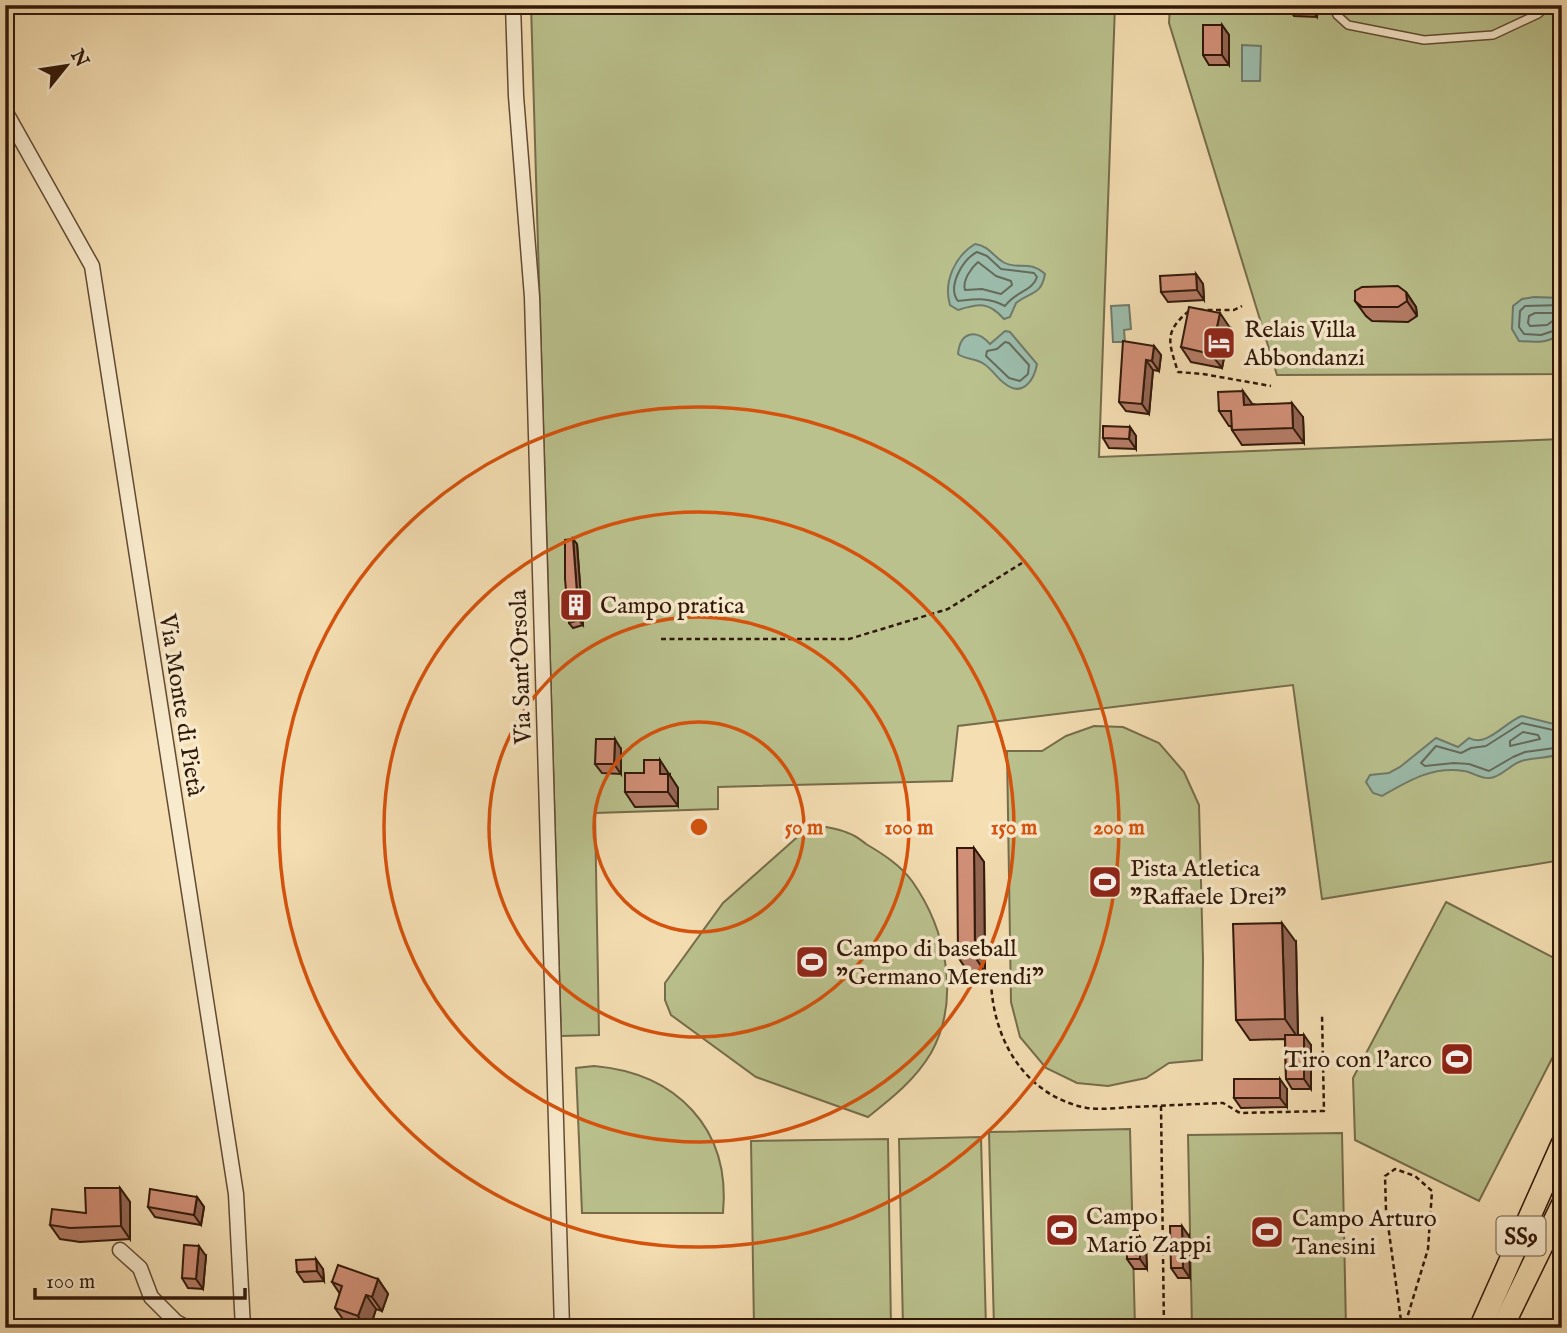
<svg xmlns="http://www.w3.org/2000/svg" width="1567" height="1333" viewBox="0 0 1567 1333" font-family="'IM FELL English',serif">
<rect width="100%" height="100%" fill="#f4deb2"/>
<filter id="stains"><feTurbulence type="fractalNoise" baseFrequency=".00286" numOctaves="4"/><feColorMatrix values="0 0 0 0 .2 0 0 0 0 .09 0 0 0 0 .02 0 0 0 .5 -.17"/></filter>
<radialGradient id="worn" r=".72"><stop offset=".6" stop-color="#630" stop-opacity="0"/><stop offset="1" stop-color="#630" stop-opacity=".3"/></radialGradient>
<g fill="#bac18d" stroke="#766c4b" stroke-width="2">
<polygon points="531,5 1115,5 1099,457 1562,439 1562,860 1322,899 1293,685 958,726 952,781 718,787 718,809 595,813 599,1035 561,1036"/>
<polygon points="1170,5 1562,5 1562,374 1277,375 1169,23"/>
<polygon points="1094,726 1123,727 1159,743 1184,772 1199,805 1203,959 1202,1060 1169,1063 1146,1078 1108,1086 1077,1083 1046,1068 1020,1037 1011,1002 1007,751 1042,751 1066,736"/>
<path d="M 812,824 C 823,827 837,828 848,833 C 855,835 861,840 866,844 C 883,854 900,865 912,881 C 946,929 961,999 931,1053 C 915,1080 892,1098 868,1117 L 756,1077 L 671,1015 L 665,1000 L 665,983 L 723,903 Z"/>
<polygon points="1446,902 1562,962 1562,1039 1479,1201 1355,1140 1353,1078"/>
<path d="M 594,1066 C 676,1073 731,1128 723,1213 L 582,1213 L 576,1068 Z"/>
<polygon points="1130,1129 1135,1328 994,1328 989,1132"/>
<polygon points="1342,1133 1346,1328 1192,1328 1188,1135"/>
<polygon points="981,1137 986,1328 903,1328 899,1139"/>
<polygon points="888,1139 891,1328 754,1328 751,1141"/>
</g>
<g fill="#9cbcab" stroke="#717a6a" stroke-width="2">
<polygon points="1242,45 1261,46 1260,81 1242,81"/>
<path d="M 975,244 C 989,246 992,255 1003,262 C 1018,271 1029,259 1045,274 C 1041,296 1031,291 1016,303 L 1010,317 L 1004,319 C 989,302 980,303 958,310 L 950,305 C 943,282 955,256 975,244 Z"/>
<path d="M 1534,297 L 1562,298 L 1562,332 C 1550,344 1535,342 1519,341 L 1512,329 L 1513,306 L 1522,299 Z"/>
<polygon points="1129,305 1131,329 1124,330 1125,342 1113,342 1111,306"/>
<path d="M 1005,331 L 1010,332 L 1037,364 C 1034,381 1022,398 1004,383 C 996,377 992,369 984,364 C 976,358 966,360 958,354 C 960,332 976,328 990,344 Z"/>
<path d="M 1522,716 L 1562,726 L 1561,753 C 1547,760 1533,756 1519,762 C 1509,766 1501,777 1490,778 C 1481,779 1472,772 1464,771 C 1432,766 1408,781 1382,796 L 1373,793 L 1366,782 L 1370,775 L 1389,773 L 1400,767 L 1436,738 L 1458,747 L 1469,738 C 1487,748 1506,721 1522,716 Z"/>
</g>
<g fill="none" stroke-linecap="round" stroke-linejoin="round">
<g stroke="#666a5a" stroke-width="2">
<path d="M 977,252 L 987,256 L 1001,269 L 1034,273 L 1037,277 C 1033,291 1016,291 1005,306 C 988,297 977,299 958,301 C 947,287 962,260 977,252 Z"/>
<path d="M 978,262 L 996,276 L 1011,281 L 1012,285 L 1001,294 L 982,289 L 965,290 C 962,281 971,268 978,262 Z"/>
<polyline points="1562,305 1525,306 1520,311 1519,327 1524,334 1541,335 1562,328"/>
<polygon points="1535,313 1554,313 1557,318 1547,325 1530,326 1528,323 1529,316"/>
<polygon points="1005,342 1009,343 1029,365 1028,374 1020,381 1009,378 986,356 987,351 997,349"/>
<polygon points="1523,732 1538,735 1540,739 1510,746 1510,741"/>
<polyline points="1562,732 1522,723 1486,746 1471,748 1461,753 1436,746 1421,763 1425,766 1454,763 1469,764 1489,771 1513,757 1525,752 1562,747"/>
</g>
<defs>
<polyline id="service" points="1333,5 1337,15 1348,25 1424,40 1493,35 1538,14 1549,5"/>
<g id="minor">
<polyline points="513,5 516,96 532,297 562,1328"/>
<polyline points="5,111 92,266 236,1194 243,1328"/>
<polyline points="120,1250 140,1268 151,1297 176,1322 187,1328"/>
</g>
<g id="primary">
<polyline points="1480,1328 1562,1144"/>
<polyline points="1502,1328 1562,1205"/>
</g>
</defs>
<use href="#service" stroke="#624a33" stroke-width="10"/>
<use href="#minor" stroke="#624a33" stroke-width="17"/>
<use href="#primary" stroke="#311809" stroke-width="24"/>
<g stroke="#311809" stroke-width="2.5" stroke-dasharray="5 3.5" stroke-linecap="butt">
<polyline points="1199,310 1234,310 1242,306"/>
<path d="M 1189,311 C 1163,332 1169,343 1178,372 L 1203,374 L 1271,386"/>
<polyline points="661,639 849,639 948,609 1022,563"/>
<path d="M 991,981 C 993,1040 1025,1096 1087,1108 C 1101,1110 1117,1108 1131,1107 C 1161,1106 1192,1104 1223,1103 L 1240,1113 L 1324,1111 L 1322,1014"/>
<polyline points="1161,1106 1164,1328"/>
<polyline points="1402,1328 1386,1210 1385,1176 1395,1169 1415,1176 1432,1191 1428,1249 1404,1328"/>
</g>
<use href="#service" stroke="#f8eacd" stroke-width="7"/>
<use href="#minor" stroke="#f8eacd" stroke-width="14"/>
<use href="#primary" stroke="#f4deb2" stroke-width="21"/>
</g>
<g fill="#b57c67" stroke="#311809" stroke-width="2">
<polygon points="1286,5 1318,5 1317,17 1294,16"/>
<polygon points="1222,25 1229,35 1229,65 1209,65 1203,55"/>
<polygon points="1196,274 1203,284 1204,300 1168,302 1161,292"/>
<polygon points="1406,292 1416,307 1417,316 1408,322 1372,321 1366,316 1355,301"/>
<polygon points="1230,328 1222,368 1191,362 1181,347"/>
<polygon points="1154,346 1161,355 1159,371 1153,370 1149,414 1126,411 1119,402"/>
<polygon points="1253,404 1303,417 1304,443 1242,445 1232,430 1231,426 1229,426 1219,411"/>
<polygon points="1130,427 1136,436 1136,449 1109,448 1103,438"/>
<polygon points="577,544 583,625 573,628 569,623"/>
<polygon points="621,749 621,774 602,773 595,764"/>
<polygon points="670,774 670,776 678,788 678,806 635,807 625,792"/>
<polygon points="974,848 984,862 985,972 968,972 958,957"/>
<polygon points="1296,942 1298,1035 1311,1045 1311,1089 1292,1089 1286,1079 1285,1039 1250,1040 1236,1020"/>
<polygon points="1287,1089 1287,1107 1241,1108 1234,1098"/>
<polygon points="120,1188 130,1202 130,1239 80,1242 60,1239 50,1225 86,1213"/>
<polygon points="197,1197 204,1207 201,1225 155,1217 148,1207"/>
<polygon points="1189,1236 1190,1278 1178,1278 1171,1268"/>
<polygon points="1146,1247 1147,1269 1134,1269 1127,1259"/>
<polygon points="206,1256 203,1289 188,1288 182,1278"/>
<polygon points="323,1269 324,1281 304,1282 297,1272"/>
<polygon points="378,1279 388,1294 382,1311 376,1309 370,1328 359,1328 345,1322 335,1308 340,1294 332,1282"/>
</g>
<g fill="#936554" stroke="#311809" stroke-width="2">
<polygon points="1308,5 1318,5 1317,17"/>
<polygon points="1222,25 1229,35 1229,65 1222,55"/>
<polygon points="1196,274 1203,284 1204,300 1197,290"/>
<polygon points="1406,292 1416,307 1417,316 1407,301"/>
<polygon points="1220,313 1230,328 1222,368 1211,354"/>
<polygon points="1154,346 1161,355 1159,371 1152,361"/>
<polygon points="1146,360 1153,370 1149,414 1142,404"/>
<polygon points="1243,391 1253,405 1244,405"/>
<polygon points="1292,403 1303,417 1304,443 1293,428"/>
<polygon points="1130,427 1136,436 1136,449 1129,439"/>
<polygon points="573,539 577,544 583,625 579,620"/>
<polygon points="615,739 621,749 621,774 614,764"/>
<polygon points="660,760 678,788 678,806 668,792 660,774"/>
<polygon points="974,848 984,862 985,972 975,957"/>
<polygon points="1282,923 1296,942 1298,1038 1285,1019"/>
<polygon points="1304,1035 1311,1045 1311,1089 1304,1079"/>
<polygon points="1280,1079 1287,1089 1287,1107 1280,1098"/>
<polygon points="120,1188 130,1202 130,1239 121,1226"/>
<polygon points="197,1197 204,1207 201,1225 194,1215"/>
<polygon points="1182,1226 1189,1236 1190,1278 1183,1268"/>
<polygon points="1140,1237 1146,1247 1147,1269 1140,1259"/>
<polygon points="199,1246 206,1256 203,1289 196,1279"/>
<polygon points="316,1259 323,1269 324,1281 317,1271"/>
<polygon points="378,1279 388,1294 382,1311 372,1297"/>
<polygon points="366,1295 376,1309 370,1328 366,1328 358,1316"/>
</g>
<g fill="#d29078" stroke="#311809" stroke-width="2">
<rect x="1203" y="25" width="19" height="30"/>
<polygon points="1196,274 1197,290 1161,292 1160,276"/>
<polygon points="1398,286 1406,292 1407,301 1398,307 1362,307 1355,301 1355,291 1362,287"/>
<polygon points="1189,307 1220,313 1211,354 1181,347"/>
<polygon points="1123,341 1154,346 1152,361 1146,360 1142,404 1119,402"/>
<polygon points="1243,391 1244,405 1292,403 1293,428 1232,430 1231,411 1219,411 1218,392"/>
<polygon points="1103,426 1130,427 1129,439 1103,438"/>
<polygon points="573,539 579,620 569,623 565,579 565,540"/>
<polygon points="596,739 615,739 614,764 595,764"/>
<polygon points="644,760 660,760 660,774 668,774 668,792 625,792 625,773 644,773"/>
<polygon points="957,848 974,848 975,957 958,957"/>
<polygon points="1282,923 1285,1019 1236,1020 1233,924"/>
<polygon points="1285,1035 1304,1035 1304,1079 1286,1079"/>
<rect x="1234" y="1079" width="46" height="19"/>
<polygon points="85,1188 120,1188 121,1226 70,1228 50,1225 52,1209 86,1213"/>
<polygon points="150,1189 197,1197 194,1215 148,1207"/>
<polygon points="1170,1226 1182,1226 1183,1268 1171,1268"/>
<polygon points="1140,1237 1140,1259 1127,1259 1127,1238"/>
<polygon points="184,1245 199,1246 196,1279 182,1278"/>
<polygon points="316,1259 317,1271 297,1272 296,1260"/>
<polygon points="338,1265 378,1279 372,1297 366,1295 358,1316 335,1308 342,1286 332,1282"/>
<rect x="638" y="1324" width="16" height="4"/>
</g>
<g fill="none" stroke="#d6520c" stroke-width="3.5">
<circle cx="699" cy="827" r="105"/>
<circle cx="699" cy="827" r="210"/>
<circle cx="699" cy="827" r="315"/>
<circle cx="699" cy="827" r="420"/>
</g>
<defs>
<symbol id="hotel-square" viewBox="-11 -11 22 22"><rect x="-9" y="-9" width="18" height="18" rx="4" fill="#8f2418" stroke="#f8eacd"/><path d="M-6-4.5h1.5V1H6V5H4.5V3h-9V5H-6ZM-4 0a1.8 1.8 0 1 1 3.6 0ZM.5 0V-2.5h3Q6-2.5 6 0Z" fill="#fff"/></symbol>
<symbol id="building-square" viewBox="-11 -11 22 22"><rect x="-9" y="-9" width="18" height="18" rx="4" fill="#8f2418" stroke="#f8eacd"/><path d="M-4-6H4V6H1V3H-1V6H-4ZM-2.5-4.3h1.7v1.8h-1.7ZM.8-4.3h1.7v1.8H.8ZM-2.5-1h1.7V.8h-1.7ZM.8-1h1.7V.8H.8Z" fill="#fff"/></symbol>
<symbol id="stadium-square" viewBox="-11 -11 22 22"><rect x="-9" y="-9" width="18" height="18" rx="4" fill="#8f2418" stroke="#f8eacd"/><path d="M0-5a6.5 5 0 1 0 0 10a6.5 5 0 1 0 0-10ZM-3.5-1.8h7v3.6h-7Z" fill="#fff"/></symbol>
</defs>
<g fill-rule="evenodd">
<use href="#hotel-square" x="1200" y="324" width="38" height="38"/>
<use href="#building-square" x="557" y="586" width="38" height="38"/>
<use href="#stadium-square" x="1086" y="863" width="38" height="38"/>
<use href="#stadium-square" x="793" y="943" width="38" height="38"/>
<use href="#stadium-square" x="1438" y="1040" width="38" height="38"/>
<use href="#stadium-square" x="1043" y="1211" width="38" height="38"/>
<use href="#stadium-square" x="1248" y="1213" width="38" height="38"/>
</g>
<g text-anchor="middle" stroke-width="7" stroke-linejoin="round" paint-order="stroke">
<rect fill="#f8eacd" stroke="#6d5744" stroke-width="2" x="1496.5" y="1216.5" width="49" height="39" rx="5"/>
<g font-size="23" font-weight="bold" fill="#311809">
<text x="1521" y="1244">SS9</text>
</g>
<g font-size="24" fill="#311809" stroke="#f8eacd" text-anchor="start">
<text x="1244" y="337">Relais Villa<tspan x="1244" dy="28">Abbondanzi</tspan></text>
<text x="600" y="613">Campo pratica</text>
<text x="1130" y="876">Pista Atletica<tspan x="1130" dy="28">"Raffaele Drei"</tspan></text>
<text x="836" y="956">Campo di baseball<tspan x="836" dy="28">"Germano Merendi"</tspan></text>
<text x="1432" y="1067" text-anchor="end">Tiro con l'arco</text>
<text x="1086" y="1224">Campo<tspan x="1086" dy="28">Mario Zappi</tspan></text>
<text x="1292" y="1226">Campo Arturo<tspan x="1292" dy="28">Tanesini</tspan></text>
</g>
<g font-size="24" fill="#311809" stroke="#f8eacd">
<text transform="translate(520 667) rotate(-92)" y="8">Via Sant'Orsola</text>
<text transform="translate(182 705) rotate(81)" y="8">Via Monte di Pietà</text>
</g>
</g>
<circle cx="699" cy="827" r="10" fill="#d6520c" stroke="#f8eacd" stroke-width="3.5"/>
<g font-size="21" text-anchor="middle" font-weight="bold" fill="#d6520c" stroke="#f8eacd" stroke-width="7" stroke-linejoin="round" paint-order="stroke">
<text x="804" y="834">50 m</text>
<text x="909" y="834">100 m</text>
<text x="1014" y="834">150 m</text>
<text x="1119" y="834">200 m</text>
</g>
<rect width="1567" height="1333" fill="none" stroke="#f4deb2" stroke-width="28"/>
<rect x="7" y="7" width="1553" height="1319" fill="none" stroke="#311809" stroke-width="3.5"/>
<rect x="14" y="14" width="1539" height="1305" fill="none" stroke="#311809" stroke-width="2"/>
<g transform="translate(66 66) rotate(60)" stroke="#f8eacd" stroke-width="5" paint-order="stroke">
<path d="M0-5L12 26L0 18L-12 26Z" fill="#311809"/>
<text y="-10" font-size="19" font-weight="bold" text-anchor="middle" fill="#311809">N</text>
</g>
<path d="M35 1288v10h210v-10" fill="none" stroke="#311809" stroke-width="3.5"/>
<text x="46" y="1288" font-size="21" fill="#311809" stroke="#f8eacd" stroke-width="5" paint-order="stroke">100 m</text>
<rect width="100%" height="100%" filter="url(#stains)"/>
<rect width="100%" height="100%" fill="url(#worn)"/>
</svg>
